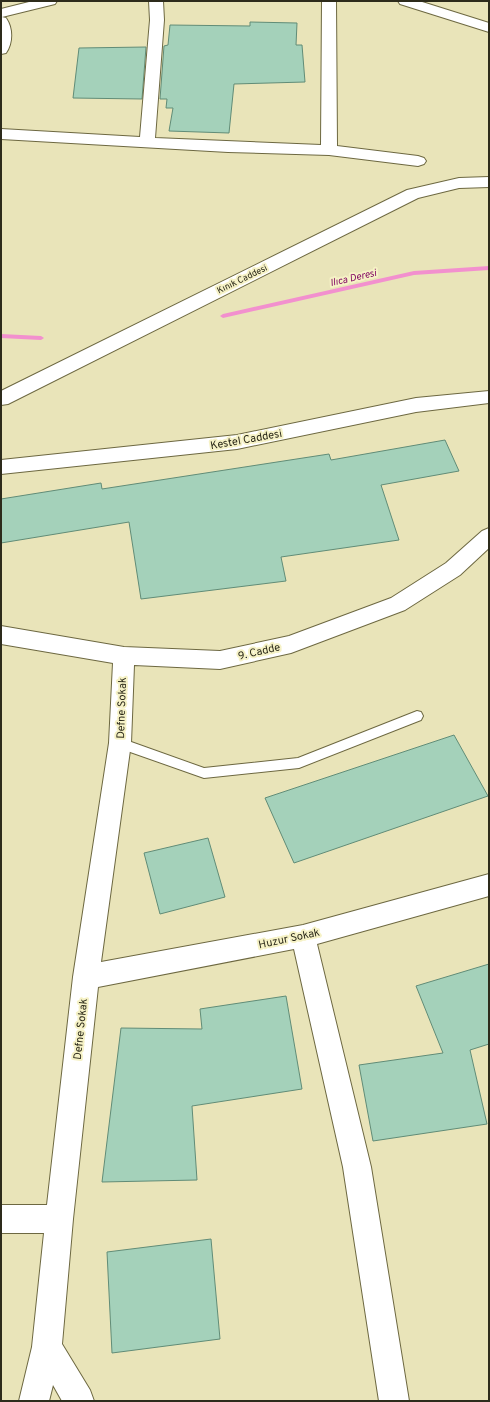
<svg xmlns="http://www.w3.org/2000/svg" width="490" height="1402" viewBox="0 0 490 1402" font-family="Overpass,sans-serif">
<rect width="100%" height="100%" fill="#e9e4b9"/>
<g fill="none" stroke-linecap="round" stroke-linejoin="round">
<g fill="#f290ce" fill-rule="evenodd">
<polygon points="489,266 489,270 414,275 223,318 220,316 223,314 414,271"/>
<polygon points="1,334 41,336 44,338 41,340 1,338"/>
</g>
</g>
<g fill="#a4d1ba" stroke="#618c77">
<polygon points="250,22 297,23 296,45 302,45 305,82 234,84 229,133 169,131 173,108 166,108 167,99 160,99 164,46 168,45 170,25 250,26"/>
<polygon points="146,47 142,99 73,98 79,48"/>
<polygon points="445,440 459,471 381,485 399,540 281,557 286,581 141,599 129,522 1,543 1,499 101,483 102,489 329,454 331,460"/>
<polygon points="454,735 488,796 294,863 265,798"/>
<polygon points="208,838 225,897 160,914 144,853"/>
<polygon points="489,964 489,1044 470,1050 487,1124 373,1141 359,1065 443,1053 416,986"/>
<polygon points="286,996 302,1089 192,1106 197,1180 102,1182 121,1028 202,1029 200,1009"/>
<polygon points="211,1239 220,1339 112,1353 107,1252"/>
</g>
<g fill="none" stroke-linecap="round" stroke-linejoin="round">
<defs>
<polygon id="lane" points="417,711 421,712 423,716 421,720 299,768 204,778 116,747 114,743 116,739 120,738 204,768 298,758"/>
<g id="street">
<path d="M 33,1 L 57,1 L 55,4 L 2,17 L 6,18 C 13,28 13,43 6,53 L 1,54 L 1,9 Z"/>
<polygon points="149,1 163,1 164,20 155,138 321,145 322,1 336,1 337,146 418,156 424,158 426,161 424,164 418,166 329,155 228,152 1,139 1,129 140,137 150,20"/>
<polygon points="398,1 419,1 489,23 489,32 400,4"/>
<polygon points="489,528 489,548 460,575 405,610 291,653 220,669 134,665 131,743 101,962 303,925 489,874 489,896 317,944 371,1167 409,1401 379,1401 343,1167 294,949 98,987 73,1219 62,1344 90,1390 94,1401 62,1401 53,1385 49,1401 19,1401 32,1347 44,1233 1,1233 1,1205 47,1205 73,977 109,743 113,663 1,644 1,626 124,647 220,651 289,636 391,598 446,563 482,531"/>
</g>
<g id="secondary">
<polygon points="489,177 489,187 459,188 418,198 8,404 1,405 1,391 407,190 459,178"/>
<polygon points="489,391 489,403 416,412 237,449 1,474 1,460 237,435 416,398"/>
</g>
</defs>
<use href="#lane" stroke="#6d6841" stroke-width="2"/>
<use href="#street" stroke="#6d6841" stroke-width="2"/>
<use href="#secondary" stroke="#6d6841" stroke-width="2"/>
<use href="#lane" fill="#fff" fill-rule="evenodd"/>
<use href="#street" fill="#fff" fill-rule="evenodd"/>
<use href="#secondary" fill="#fff" fill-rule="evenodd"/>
</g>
<g text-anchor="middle" stroke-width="4" stroke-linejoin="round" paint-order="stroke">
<g font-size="9" fill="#2d2b1b" stroke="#f6f2c6">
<text transform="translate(242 279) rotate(-26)" y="3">Kınık Caddesi</text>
</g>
<g font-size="10" font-style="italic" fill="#7f0260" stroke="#f6f2c6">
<text transform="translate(353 277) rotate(-13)" y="4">Ilıca Deresi</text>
</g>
<g font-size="11" fill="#2d2b1b" stroke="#f6f2c6">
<text transform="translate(246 439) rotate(-10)" y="4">Kestel Caddesi</text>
<text transform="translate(259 651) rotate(-13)" y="4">9. Cadde</text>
<text transform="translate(121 708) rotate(-88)" y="4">Defne Sokak</text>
<text transform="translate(289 938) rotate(-12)" y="4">Huzur Sokak</text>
<text transform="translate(80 1029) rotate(-84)" y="4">Defne Sokak</text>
</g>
</g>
<rect width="490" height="1402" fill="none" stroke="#2d2b1b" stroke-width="4"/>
</svg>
